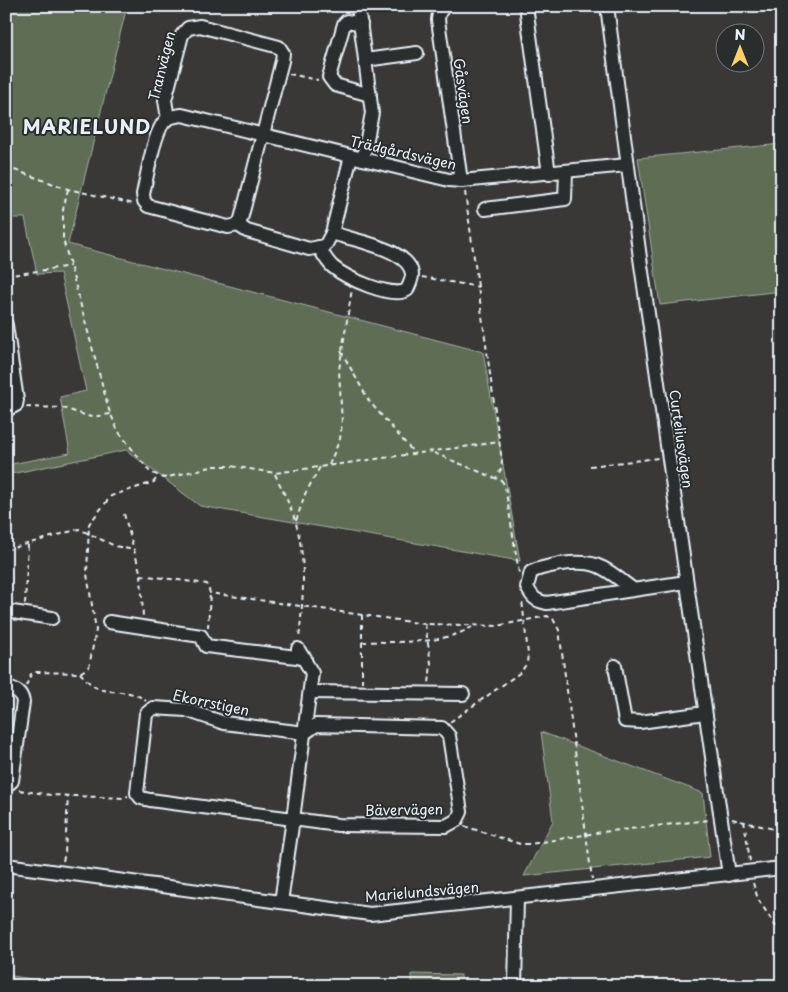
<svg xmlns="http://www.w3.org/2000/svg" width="788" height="992" viewBox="0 0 788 992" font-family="'Playpen Sans',sans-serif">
<rect width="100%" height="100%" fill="#393837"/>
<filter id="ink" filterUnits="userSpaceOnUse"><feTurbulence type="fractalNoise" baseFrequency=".02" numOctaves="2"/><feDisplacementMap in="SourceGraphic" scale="10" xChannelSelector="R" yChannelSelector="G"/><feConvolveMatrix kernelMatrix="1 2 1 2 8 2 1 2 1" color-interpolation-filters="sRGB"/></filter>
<g filter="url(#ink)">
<g fill="#5e6d55" stroke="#a3afa6">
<polygon points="6,6 127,6 68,244 483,352 520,561 200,506 126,450 6,475 6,465 70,453 60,397 86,391 60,273 37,274 25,218 6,218"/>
<polygon points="782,144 782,291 660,305 638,158"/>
<polygon points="541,732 703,793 710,857 524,876 553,821"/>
<polygon points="412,974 461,975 461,986 412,986"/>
<polygon points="6,975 76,986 6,986"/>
</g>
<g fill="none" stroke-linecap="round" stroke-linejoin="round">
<defs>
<g id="minor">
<polyline points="358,6 372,113 363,159"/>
<polyline points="444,6 439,13 438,20 461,181"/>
<polyline points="526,6 549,174"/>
<polyline points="607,6 640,258 729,875"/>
<polyline points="361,24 347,21 344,24 329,77 335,85 370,95"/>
<polyline points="365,60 417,53"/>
<path d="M 168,119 L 165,100 L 182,35 L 188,28 L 200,26 L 279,47 L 283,53 L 282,61 L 241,219 L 238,225 L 228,227 L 148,206 L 144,201 L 143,194 C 147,177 154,128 167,119 C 172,116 176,116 182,115 L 449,180 L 461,181 L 627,165"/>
<polyline points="485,209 565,199 566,172"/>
<polyline points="238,225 247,231 309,249 325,246 332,233 351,156"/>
<path d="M 319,247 C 323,254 327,262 333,267 C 346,278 392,299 407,290 C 409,285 412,280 412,275 C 411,249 352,240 332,233"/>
<polyline points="6,325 17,400 16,405 6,410"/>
<path d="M 634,590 C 604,568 599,559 561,564 C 550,566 541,567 531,572 L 527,587 C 532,597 535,601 547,603 L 686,582"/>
<polyline points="6,611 52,618"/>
<polyline points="109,622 201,636 206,646 305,658"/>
<polyline points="298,649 312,673 293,819 150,800 141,798 137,793 146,714 153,708 186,710 224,723 305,733"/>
<polyline points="615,666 625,721 640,722 705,713"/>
<path d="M 6,688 C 16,690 21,691 23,702 L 12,781 L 6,786"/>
<polyline points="310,692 463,694"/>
<polyline points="6,865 370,914 782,868"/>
<polyline points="281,902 293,819 338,825 446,826 457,820 461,812 449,736 442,728 316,725 305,733"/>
<polyline points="515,986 517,898"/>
</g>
</defs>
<use href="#minor" stroke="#e8f1f8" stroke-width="16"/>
<g stroke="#e8f1f8" stroke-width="2" stroke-dasharray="5 4" stroke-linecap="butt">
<polyline points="289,74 318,80"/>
<polyline points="6,167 68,189 134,204"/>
<polyline points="68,189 63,210 63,239 109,410 118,431 150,472 164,478 215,466 231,466 275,473 499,442"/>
<polyline points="465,192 502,461 501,469 496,478"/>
<polyline points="6,276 70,266"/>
<polyline points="422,277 479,287"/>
<polyline points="341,351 369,401 415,454"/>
<polyline points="26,407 63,408 91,417 111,414"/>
<polyline points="434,453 502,481 505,486 519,573"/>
<polyline points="329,465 340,439 342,423 339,370 352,289"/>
<polyline points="590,466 658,458"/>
<path d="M 275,474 C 282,489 290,505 295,520 C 307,560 303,599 299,639"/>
<polyline points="124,514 141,575 143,617"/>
<polyline points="296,521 305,494 320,467"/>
<polyline points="6,550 79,529 115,546 133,550"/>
<polyline points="141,575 207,584 210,593 425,624 497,626 547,616 553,619 559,630 592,879"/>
<polyline points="25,604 28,544"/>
<polyline points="362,615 362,682"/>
<polyline points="425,624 431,663 429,684"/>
<polyline points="208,628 210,593"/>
<path d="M 362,642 C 399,641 439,646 472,627"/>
<path d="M 80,673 C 84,677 90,684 95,687 C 109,695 130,687 146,701"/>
<polyline points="26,686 31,674 35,672 80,673 89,667 96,630 87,574 89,524 111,496 154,482 157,477"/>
<polyline points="450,722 521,672 527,663 528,654 522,600"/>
<polyline points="19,790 51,795 123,798 128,796"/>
<polyline points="732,819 782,831"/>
<polyline points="744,821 750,861"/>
<polyline points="464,826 520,844 530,844 602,832 710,820"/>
<polyline points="63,861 65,853 68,796"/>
<polyline points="753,883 758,899 782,936"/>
</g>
<use href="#minor" stroke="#2a2d2e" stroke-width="12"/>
</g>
</g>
<g text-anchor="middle" stroke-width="4" stroke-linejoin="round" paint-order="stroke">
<g font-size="14" fill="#e8f1f8" stroke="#2a2d2e">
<text transform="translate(162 66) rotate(-76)" y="5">Tranvägen</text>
<text transform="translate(463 91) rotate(82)" y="5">Gåsvägen</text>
<text transform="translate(403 153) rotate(13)" y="5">Trädgårdsvägen</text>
<text transform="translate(681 439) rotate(82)" y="5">Curteliusvägen</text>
<text transform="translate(211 703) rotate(12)" y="5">Ekorrstigen</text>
<text transform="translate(404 810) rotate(-1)" y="5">Bävervägen</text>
<text transform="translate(422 892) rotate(-5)" y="5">Marielundsvägen</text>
</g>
<g font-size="19" font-weight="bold" letter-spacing="1" fill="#e8f1f8" stroke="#2a2d2e">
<text x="87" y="134">MARIELUND</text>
</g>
</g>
<rect width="788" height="992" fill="none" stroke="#2a2d2e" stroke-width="25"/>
<rect x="12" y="12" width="763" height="967" fill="none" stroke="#e8f1f8" stroke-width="2" filter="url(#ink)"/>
<g transform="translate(740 48)"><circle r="24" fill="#2a2d2e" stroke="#767b7f"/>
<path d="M0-4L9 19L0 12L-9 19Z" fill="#ffd166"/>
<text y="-8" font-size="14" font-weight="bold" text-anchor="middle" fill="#e8f1f8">N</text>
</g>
</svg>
